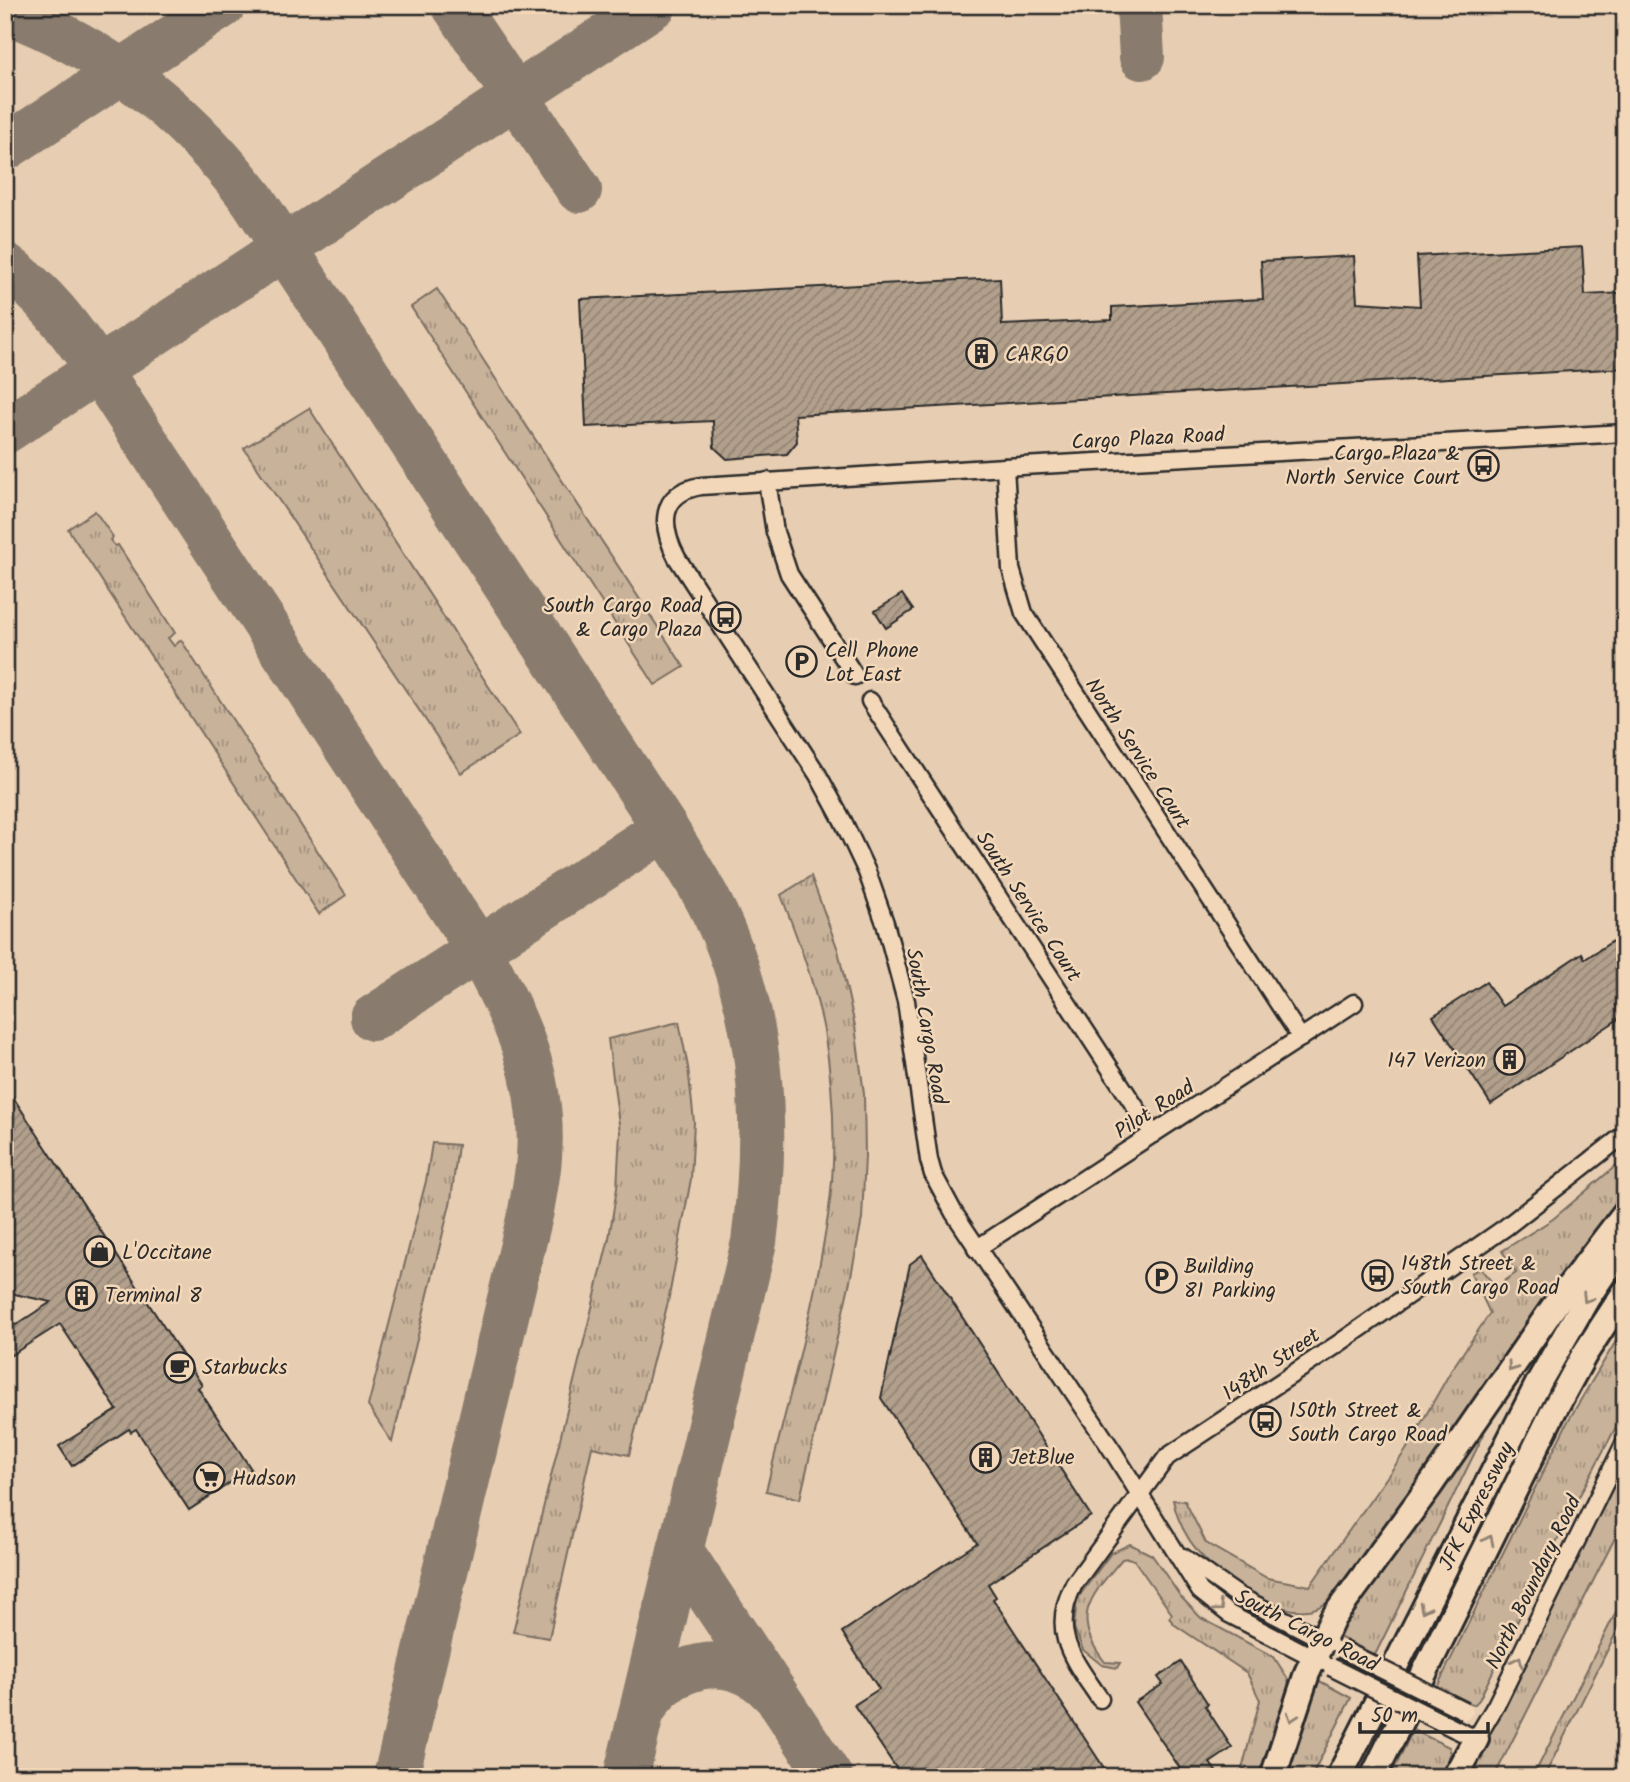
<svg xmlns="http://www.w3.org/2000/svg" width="1630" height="1782" viewBox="0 0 1630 1782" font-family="Kalam,sans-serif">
<defs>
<pattern id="grass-tufts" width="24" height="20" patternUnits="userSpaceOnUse" patternTransform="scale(1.75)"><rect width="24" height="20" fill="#c8b29a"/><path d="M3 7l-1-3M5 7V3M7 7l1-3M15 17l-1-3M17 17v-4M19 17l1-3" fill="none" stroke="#a3917e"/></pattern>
<pattern id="building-hatch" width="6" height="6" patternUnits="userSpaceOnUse" patternTransform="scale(1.75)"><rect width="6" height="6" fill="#b2a08c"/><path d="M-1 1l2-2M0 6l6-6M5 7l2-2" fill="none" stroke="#918373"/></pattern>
</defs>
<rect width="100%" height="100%" fill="#e7cdb1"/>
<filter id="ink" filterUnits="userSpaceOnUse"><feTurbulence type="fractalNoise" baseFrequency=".0143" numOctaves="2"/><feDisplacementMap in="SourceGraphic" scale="14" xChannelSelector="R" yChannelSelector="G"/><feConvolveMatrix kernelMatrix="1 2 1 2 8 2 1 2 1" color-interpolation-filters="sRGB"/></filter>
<g filter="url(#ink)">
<g fill="url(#grass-tufts)" stroke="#7a6e62" stroke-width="2">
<polygon points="437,289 684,667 655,685 411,307"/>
<polygon points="309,408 520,735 461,773 244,448"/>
<polygon points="95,511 113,537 110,540 115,546 118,545 175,633 168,638 174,646 181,640 346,895 319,914 68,529"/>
<path d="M 811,876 L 838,950 L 855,1026 L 864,1094 L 865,1156 L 862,1219 L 850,1281 L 800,1499 L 766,1491 C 788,1400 814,1309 828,1216 C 837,1156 834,1091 824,1031 C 815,984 798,939 781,895 Z"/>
<polygon points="679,1022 688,1067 694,1122 691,1179 668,1302 629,1455 592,1447 549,1638 513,1632 609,1238 617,1188 620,1132 608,1039"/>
<polygon points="432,1143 458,1145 451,1200 392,1442 368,1406 426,1181"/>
<path d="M 1625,1158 L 1625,1198 L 1603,1223 L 1333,1600 C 1325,1603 1316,1610 1308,1610 C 1290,1612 1276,1606 1261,1598 C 1219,1578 1183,1548 1173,1500 L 1185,1501 L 1206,1543 L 1267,1578 L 1310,1586 L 1406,1450 L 1452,1369 L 1490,1313 L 1471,1273 L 1480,1268 L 1496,1287 L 1516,1273 L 1502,1251 L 1553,1219 Z"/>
<polygon points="1625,1326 1625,1410 1574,1506 1479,1700 1475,1704 1470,1704 1437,1687 1568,1421"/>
<polygon points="1477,1431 1484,1434 1375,1655 1337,1636 1336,1631"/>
<polygon points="1625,1460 1625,1518 1494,1777 1466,1777"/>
<path d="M 1130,1544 L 1152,1555 L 1181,1597 L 1201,1618 L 1274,1657 L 1288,1679 L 1290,1699 L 1264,1777 L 1240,1777 L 1260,1700 L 1247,1673 L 1175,1625 L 1169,1618 L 1172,1614 L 1134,1560 L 1128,1558 L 1122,1559 C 1091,1596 1069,1617 1105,1662 L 1120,1663 L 1117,1668 L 1102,1665 L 1083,1650 L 1074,1628 L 1077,1599 L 1111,1553 Z"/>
<polygon points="1625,1594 1625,1615 1544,1777 1533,1777"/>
<polygon points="1314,1678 1351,1698 1311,1777 1283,1777"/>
<polygon points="1413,1730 1449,1747 1451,1753 1439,1777 1390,1777"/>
</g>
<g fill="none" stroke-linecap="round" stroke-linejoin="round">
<g stroke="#897c6e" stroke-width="46">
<polyline points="454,5 579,190"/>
<polyline points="1139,5 1142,57"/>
<path d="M 5,11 C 106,48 188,115 253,200 L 665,828 C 680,853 696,877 709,902 C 764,1008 769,1126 754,1242 L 626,1777"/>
<polyline points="5,148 223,5"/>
<path d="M 5,265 C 47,296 69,328 99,370 L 479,950 C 516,1018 545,1078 539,1157 C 538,1174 534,1193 531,1211 L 396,1777"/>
<polyline points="5,431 654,5"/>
<polyline points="373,1018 665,828"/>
<polyline points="680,1550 830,1777"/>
<path d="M 641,1714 C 666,1662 732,1647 772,1692"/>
</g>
</g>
<g fill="url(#building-hatch)" stroke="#2b2b2b" stroke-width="2">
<polygon points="1582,247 1585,295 1625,293 1625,368 795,415 797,442 787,454 727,459 714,447 713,421 586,427 580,299 1000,278 1002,325 1112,320 1112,307 1263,299 1261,261 1354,256 1357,302 1420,306 1417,256"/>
<polygon points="902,594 913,610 886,628 875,611"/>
<polygon points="1625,933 1625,999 1616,1005 1623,1016 1491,1104 1433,1016 1486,982 1502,1006 1582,953 1585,959"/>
<polygon points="5,1085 202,1385 198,1388 251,1469 189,1510 136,1429 131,1432 129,1429 72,1466 59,1446 117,1410 60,1324 5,1359 5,1332 51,1302 5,1292"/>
<polygon points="922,1255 1091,1516 988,1584 996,1597 993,1599 1110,1777 902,1777 854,1705 879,1689 842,1632 977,1543 881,1398 910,1264"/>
<polygon points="1181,1662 1208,1704 1205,1706 1232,1748 1210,1763 1220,1777 1186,1777 1135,1702 1163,1684 1158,1677"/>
</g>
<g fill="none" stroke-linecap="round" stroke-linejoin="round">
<defs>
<g id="minor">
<polyline points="1005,467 1011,569 1024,613 1301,1038"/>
<polyline points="767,481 775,532 789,574 855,676"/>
<polyline points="870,701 1153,1134"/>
<polyline points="976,1249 1354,1003"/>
<polyline points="1183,1557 1239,1596 1329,1643"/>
<path d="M 1322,1662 L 1229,1614 L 1200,1591 L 1114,1453 L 954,1213 L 933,1174 L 929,1160 L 906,1001 L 885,923 L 867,872 L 843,821 L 818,775 L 677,558 C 660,526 659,493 701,486 L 1005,467 L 1625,433"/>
<path d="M 1100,1699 C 1073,1659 1049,1632 1074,1584 L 1167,1457 L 1335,1346 L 1506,1227 L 1625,1134"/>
<polyline points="1455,1729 1476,1739 1496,1705 1625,1442"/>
</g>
<g id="highway">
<polyline points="1273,1777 1307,1673 1333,1618 1429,1487 1557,1302 1625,1213"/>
<polyline points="1339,1777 1540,1380 1587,1298 1625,1242"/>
<polyline points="1373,1777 1554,1410 1584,1355 1625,1292"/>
<polyline points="1455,1777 1476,1739"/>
</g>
</defs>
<use href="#minor" stroke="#2b2b2b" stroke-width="21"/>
<use href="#highway" stroke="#2b2b2b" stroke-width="30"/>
<use href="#minor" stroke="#f3d7b9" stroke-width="16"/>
<use href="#highway" stroke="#f3d7b9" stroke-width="24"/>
<defs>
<g id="minor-bridge">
<polyline points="1341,1649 1465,1711"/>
<polyline points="1331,1667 1455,1729"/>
</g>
</defs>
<use href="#minor-bridge" stroke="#2b2b2b" stroke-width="21" stroke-linecap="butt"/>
<use href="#minor-bridge" stroke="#f3d7b9" stroke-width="16"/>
</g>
<defs><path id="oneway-chevron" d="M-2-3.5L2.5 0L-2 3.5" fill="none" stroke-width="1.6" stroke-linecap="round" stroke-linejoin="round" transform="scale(1.75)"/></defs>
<g stroke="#8f8172">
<use href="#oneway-chevron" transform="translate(1587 1298) rotate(122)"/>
<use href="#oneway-chevron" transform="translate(1512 1367) rotate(125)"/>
<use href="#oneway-chevron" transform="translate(1489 1540) rotate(-64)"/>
<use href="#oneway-chevron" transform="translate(1219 1607) rotate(36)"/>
<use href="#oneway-chevron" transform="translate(1424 1608) rotate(117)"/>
<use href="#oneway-chevron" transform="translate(1518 1661) rotate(-64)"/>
<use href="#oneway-chevron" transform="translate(1292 1717) rotate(108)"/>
</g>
</g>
<defs>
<symbol id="building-ring" viewBox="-11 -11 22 22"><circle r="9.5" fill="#f3d7b9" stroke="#2b2b2b" stroke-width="1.5"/><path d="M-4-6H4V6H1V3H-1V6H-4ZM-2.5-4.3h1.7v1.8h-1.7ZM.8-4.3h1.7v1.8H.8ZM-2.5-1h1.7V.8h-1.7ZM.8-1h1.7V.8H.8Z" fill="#2b2b2b"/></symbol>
<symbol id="bus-ring" viewBox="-11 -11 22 22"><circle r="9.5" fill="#f3d7b9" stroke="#2b2b2b" stroke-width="1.5"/><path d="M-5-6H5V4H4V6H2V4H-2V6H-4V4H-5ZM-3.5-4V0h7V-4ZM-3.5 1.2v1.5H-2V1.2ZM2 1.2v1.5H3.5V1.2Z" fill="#2b2b2b"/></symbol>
<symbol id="parking-ring" viewBox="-11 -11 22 22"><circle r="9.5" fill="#f3d7b9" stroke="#2b2b2b" stroke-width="1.5"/><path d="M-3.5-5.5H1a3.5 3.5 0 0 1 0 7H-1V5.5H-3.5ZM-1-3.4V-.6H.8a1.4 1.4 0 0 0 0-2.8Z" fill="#2b2b2b"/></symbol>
<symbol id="shop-ring" viewBox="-11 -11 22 22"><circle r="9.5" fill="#f3d7b9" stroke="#2b2b2b" stroke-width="1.5"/><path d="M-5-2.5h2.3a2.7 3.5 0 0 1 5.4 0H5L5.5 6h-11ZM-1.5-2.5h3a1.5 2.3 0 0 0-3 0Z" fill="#2b2b2b"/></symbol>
<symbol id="cafe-ring" viewBox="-11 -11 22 22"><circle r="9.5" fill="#f3d7b9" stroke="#2b2b2b" stroke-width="1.5"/><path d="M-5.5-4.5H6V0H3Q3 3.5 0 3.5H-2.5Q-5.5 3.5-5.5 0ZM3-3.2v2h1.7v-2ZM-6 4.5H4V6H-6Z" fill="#2b2b2b"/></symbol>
<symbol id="supermarket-ring" viewBox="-11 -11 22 22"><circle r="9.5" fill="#f3d7b9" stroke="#2b2b2b" stroke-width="1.5"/><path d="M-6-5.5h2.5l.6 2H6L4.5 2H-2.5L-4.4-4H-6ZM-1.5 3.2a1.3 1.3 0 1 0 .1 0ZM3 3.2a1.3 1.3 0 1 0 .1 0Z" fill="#2b2b2b"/></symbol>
</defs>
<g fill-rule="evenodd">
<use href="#building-ring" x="964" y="336" width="35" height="35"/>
<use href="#bus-ring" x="1466" y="448" width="35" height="35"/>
<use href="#bus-ring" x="708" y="600" width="35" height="35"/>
<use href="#parking-ring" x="784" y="644" width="35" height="35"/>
<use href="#building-ring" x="1492" y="1042" width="35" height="35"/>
<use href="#shop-ring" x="82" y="1234" width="35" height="35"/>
<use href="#bus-ring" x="1360" y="1258" width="35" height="35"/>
<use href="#parking-ring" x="1144" y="1260" width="35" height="35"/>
<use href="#building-ring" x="64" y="1278" width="35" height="35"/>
<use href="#cafe-ring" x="162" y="1350" width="35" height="35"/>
<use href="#bus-ring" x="1248" y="1404" width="35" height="35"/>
<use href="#building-ring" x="968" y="1440" width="35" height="35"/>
<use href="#supermarket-ring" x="192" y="1460" width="35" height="35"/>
</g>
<g text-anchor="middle" stroke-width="5" stroke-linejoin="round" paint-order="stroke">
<g font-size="21" fill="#2b2b2b" stroke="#f3d7b9" text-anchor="start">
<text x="1005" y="361">CARGO</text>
<text x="1460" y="460" text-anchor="end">Cargo Plaza &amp;<tspan x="1460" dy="24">North Service Court</tspan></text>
<text x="702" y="612" text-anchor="end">South Cargo Road<tspan x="702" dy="24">&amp; Cargo Plaza</tspan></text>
<text x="825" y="657">Cell Phone<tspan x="825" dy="24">Lot East</tspan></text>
<text x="1486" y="1067" text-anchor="end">147 Verizon</text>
<text x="122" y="1259">L'Occitane</text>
<text x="1401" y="1270">148th Street &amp;<tspan x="1401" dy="24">South Cargo Road</tspan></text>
<text x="1184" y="1273">Building<tspan x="1184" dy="24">81 Parking</tspan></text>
<text x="105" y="1302">Terminal 8</text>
<text x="202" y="1374">Starbucks</text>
<text x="1289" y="1417">150th Street &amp;<tspan x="1289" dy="24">South Cargo Road</tspan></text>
<text x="1009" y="1464">JetBlue</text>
<text x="232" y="1485">Hudson</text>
</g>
<g font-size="21" fill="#2b2b2b" stroke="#f3d7b9">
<text transform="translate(1148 438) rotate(-3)" y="7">Cargo Plaza Road</text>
<text transform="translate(1138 753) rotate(57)" y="7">North Service Court</text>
<text transform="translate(1029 906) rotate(57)" y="7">South Service Court</text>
<text transform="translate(927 1026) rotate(80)" y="7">South Cargo Road</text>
<text transform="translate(1154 1109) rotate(-33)" y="7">Pilot Road</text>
<text transform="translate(1271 1364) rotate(-34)" y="7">148th Street</text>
<text transform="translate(1476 1506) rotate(-63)" y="7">JFK Expressway</text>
<text transform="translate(1533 1582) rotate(-64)" y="7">North Boundary Road</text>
<text transform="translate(1307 1630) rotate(27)" y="7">South Cargo Road</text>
</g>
</g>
<rect width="1630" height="1782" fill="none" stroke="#f3d7b9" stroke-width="28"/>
<rect x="14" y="14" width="1602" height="1754" fill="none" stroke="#2b2b2b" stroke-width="2.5" filter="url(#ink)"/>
<path d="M1360 1722v10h128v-10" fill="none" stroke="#2b2b2b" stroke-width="3.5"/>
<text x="1371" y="1722" font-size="21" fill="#2b2b2b" stroke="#f3d7b9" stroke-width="5" paint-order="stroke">50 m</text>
</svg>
